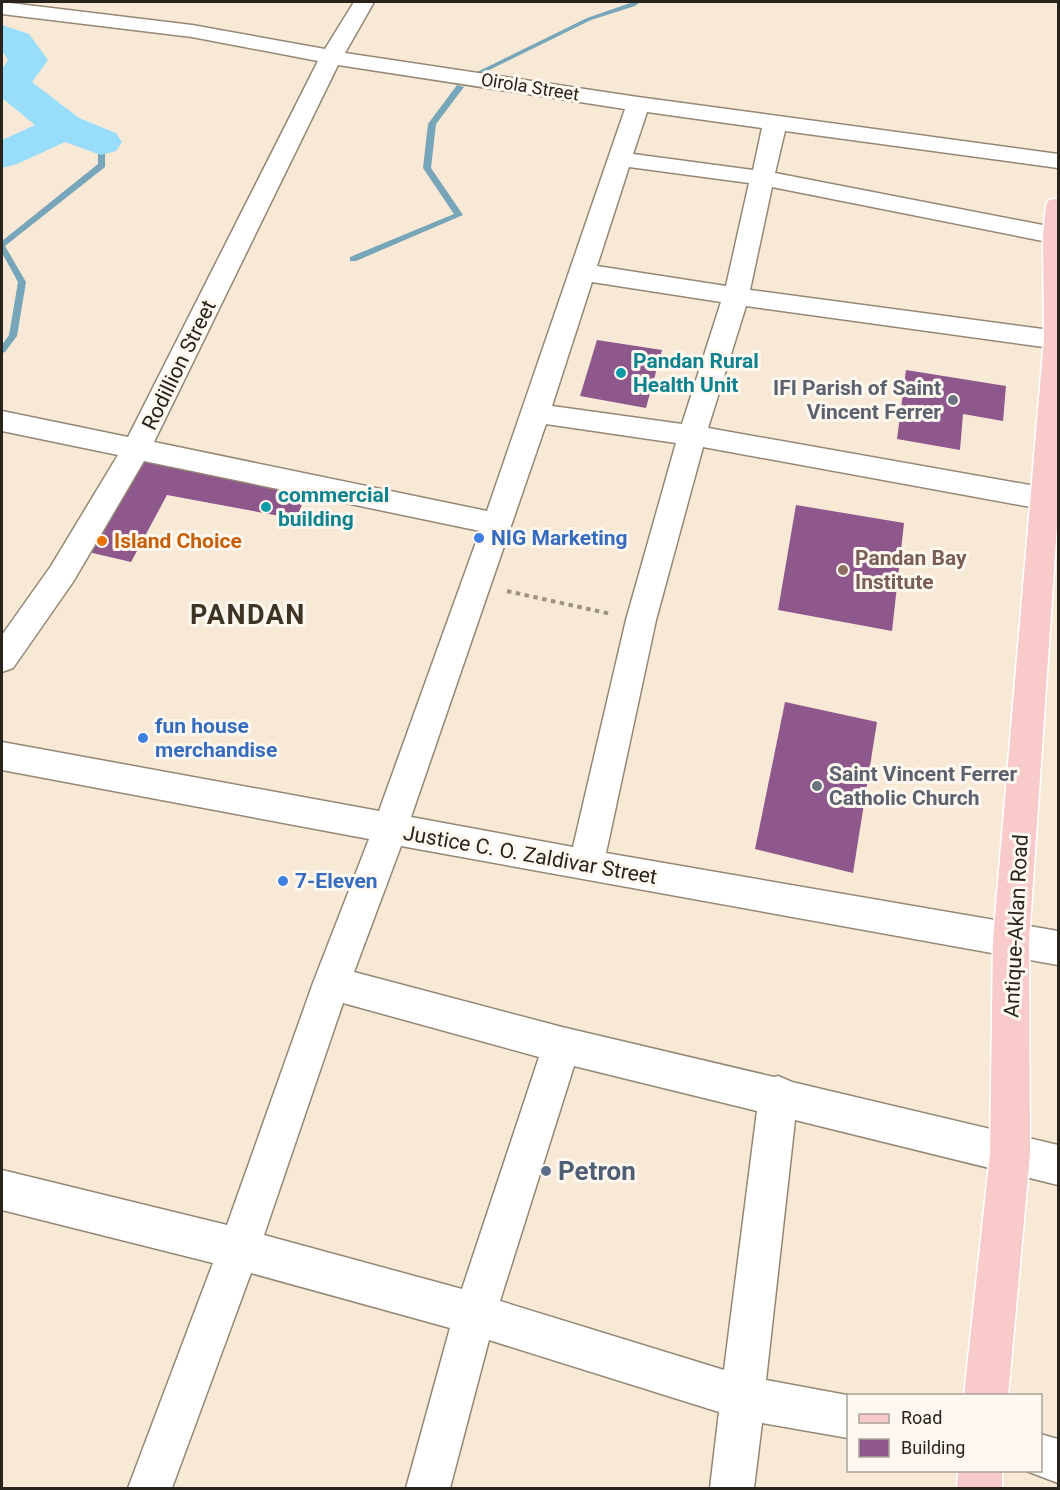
<svg xmlns="http://www.w3.org/2000/svg" width="1060" height="1490" viewBox="0 0 1060 1490" font-family="Roboto,sans-serif">
<rect width="100%" height="100%" fill="#f8e9d6"/>
<g fill="none" stroke-linecap="round" stroke-linejoin="round">
<g fill="#77a5b9" fill-rule="evenodd">
<polygon points="633,2 640,2 635,6 591,20 477,76 471,75 587,18"/>
<polygon points="457,85 464,87 436,124 431,168 463,215 356,261 350,261 350,257 454,214 423,168 428,124"/>
<polygon points="98,140 105,142 105,167 5,246 26,282 17,336 5,352 2,353 2,345 9,335 18,282 2,253 2,241 98,164"/>
</g>
<polygon fill="#99ddfc" fill-rule="evenodd" points="2,25 29,34 48,60 32,82 79,118 116,133 122,142 116,151 101,155 65,142 17,164 2,168 2,140 35,125 2,98 2,69 8,60 2,51"/>
</g>
<g fill="#8e588c">
<polygon points="597,340 662,350 646,408 580,396"/>
<polygon points="906,370 1006,386 1003,421 963,414 960,450 897,439"/>
<polygon points="153,457 308,490 296,519 167,495 131,562 84,551 134,464"/>
<polygon points="796,505 904,523 892,631 778,610"/>
<polygon points="785,702 877,722 853,873 755,849"/>
</g>
<g fill="none" stroke-linecap="round" stroke-linejoin="round">
<defs>
<g id="minor">
<path d="M 2,2 L 192,25 L 325,49 L 354,2 L 374,2 L 345,53 L 638,97 L 1058,154 L 1058,168 L 785,131 L 775,173 L 1058,228 L 1058,244 L 772,187 L 750,290 L 1058,331 L 1058,349 L 746,306 L 708,428 L 1058,490 L 1058,512 L 703,447 L 656,620 L 606,853 L 1058,931 L 1058,965 L 401,846 L 354,972 L 562,1027 L 774,1077 L 778,1076 L 792,1082 L 1058,1145 L 1058,1185 L 795,1120 L 766,1380 L 852,1396 L 848,1396 L 848,1438 L 762,1423 L 754,1488 L 710,1488 L 719,1412 L 489,1340 L 450,1488 L 406,1488 L 450,1328 L 251,1273 L 172,1488 L 128,1488 L 213,1263 L 2,1210 L 2,1170 L 227,1225 L 313,983 L 369,839 L 2,770 L 2,742 L 379,811 L 480,531 L 144,461 L 73,582 L 13,668 L 2,672 L 2,635 L 51,566 L 118,455 L 2,431 L 2,411 L 128,437 L 318,61 L 192,37 L 2,14 ZM 338,65 L 625,109 L 487,511 L 154,442 ZM 647,112 L 762,128 L 753,170 L 633,154 ZM 629,167 L 749,183 L 726,286 L 597,266 ZM 592,282 L 721,302 L 682,424 L 552,406 ZM 546,424 L 676,443 L 626,620 L 573,847 L 411,817 ZM 343,1003 L 539,1057 L 462,1289 L 264,1235 ZM 574,1066 L 757,1111 L 724,1370 L 500,1301 Z"/>
<polygon points="1040,1434 1058,1439 1058,1483 1024,1470 1040,1470"/>
</g>
<g id="major">
<polygon points="1058,198 1058,510 1029,941 1030,1154 1008,1396 964,1396 990,1154 993,941 1044,339 1043,236 1046,205 1049,200"/>
<polygon points="958,1470 1002,1470 1002,1488 957,1488"/>
</g>
</defs>
<use href="#minor" stroke="#948775" stroke-width="3"/>
<use href="#major" stroke="#fff" stroke-width="3"/>
<polyline stroke="#9c9284" stroke-width="4" stroke-dasharray="4.5 4.5" stroke-linecap="butt" points="507,591 611,614"/>
<use href="#minor" fill="#fff" fill-rule="evenodd"/>
<use href="#major" fill="#f8caca" fill-rule="evenodd"/>
</g>
<g fill="#0f9aa8" stroke="#fef8f0" stroke-width="2">
<circle cx="621" cy="373" r="6"/>
<circle cx="266" cy="507" r="6"/>
</g>
<g fill="#6b7280" stroke="#fef8f0" stroke-width="2">
<circle cx="953" cy="400" r="6"/>
<circle cx="817" cy="786" r="6"/>
</g>
<g fill="#3f7fe0" stroke="#fef8f0" stroke-width="2">
<circle cx="479" cy="538" r="6"/>
<circle cx="143" cy="738" r="6"/>
<circle cx="283" cy="881" r="6"/>
</g>
<circle fill="#e8710a" stroke="#fef8f0" stroke-width="2" cx="102" cy="541" r="6"/>
<circle fill="#8d6e63" stroke="#fef8f0" stroke-width="2" cx="843" cy="570" r="6"/>
<circle fill="#5c6f8a" stroke="#fef8f0" stroke-width="2" cx="546" cy="1171" r="6"/>
<g text-anchor="middle" stroke-width="6" stroke-linejoin="round" paint-order="stroke">
<g font-size="18" fill="#28231c" stroke="#fef8f0">
<text transform="translate(530 87) rotate(9)" y="6">Oirola Street</text>
</g>
<g font-size="21" font-weight="bold" fill="#0d838f" stroke="#fef8f0" text-anchor="start">
<text x="633" y="368">Pandan Rural<tspan x="633" dy="24">Health Unit</tspan></text>
<text x="278" y="502">commercial<tspan x="278" dy="24">building</tspan></text>
</g>
<g font-size="21" fill="#28231c" stroke="#fef8f0">
<text transform="translate(179 365) rotate(-64)" y="7">Rodillion Street</text>
<text transform="translate(530 855) rotate(10)" y="7">Justice C. O. Zaldivar Street</text>
<text transform="translate(1016 926) rotate(-87)" y="7">Antique-Aklan Road</text>
</g>
<g font-size="21" font-weight="bold" fill="#5b616d" stroke="#fef8f0" text-anchor="end">
<text x="941" y="395">IFI Parish of Saint<tspan x="941" dy="24">Vincent Ferrer</tspan></text>
<text x="829" y="781" text-anchor="start">Saint Vincent Ferrer<tspan x="829" dy="24">Catholic Church</tspan></text>
</g>
<g font-size="21" font-weight="bold" fill="#366cbe" stroke="#fef8f0" text-anchor="start">
<text x="491" y="545">NIG Marketing</text>
<text x="155" y="733">fun house<tspan x="155" dy="24">merchandise</tspan></text>
<text x="295" y="888">7-Eleven</text>
</g>
<g font-size="21" font-weight="bold" fill="#c56008" stroke="#fef8f0" text-anchor="start">
<text x="114" y="548">Island Choice</text>
</g>
<g font-size="21" font-weight="bold" fill="#785e54" stroke="#fef8f0" text-anchor="start">
<text x="855" y="565">Pandan Bay<tspan x="855" dy="24">Institute</tspan></text>
</g>
<g font-size="26" font-weight="bold" fill="#4e5e75" stroke="#fef8f0" text-anchor="start">
<text x="558" y="1180">Petron</text>
</g>
<g font-size="27" font-weight="bold" letter-spacing="1.5" fill="#3f3424" stroke="#fef8f0">
<text x="248" y="624">PANDAN</text>
</g>
</g>
<rect width="1060" height="1490" fill="none" stroke="#28231c" stroke-width="6"/>
<rect x="847" y="1394" width="195" height="78" fill="#fef8f0" stroke="#a8a39b" stroke-width="1.5"/>
<rect x="859" y="1414" width="30" height="9" fill="#f8caca" stroke="#a8a39b" stroke-width="1.5"/>
<text x="901" y="1424" font-size="18" fill="#28231c">Road</text>
<rect x="859" y="1439" width="30" height="18" fill="#8e588c" stroke="#a8a39b" stroke-width="1.5"/>
<text x="901" y="1454" font-size="18" fill="#28231c">Building</text>
</svg>
